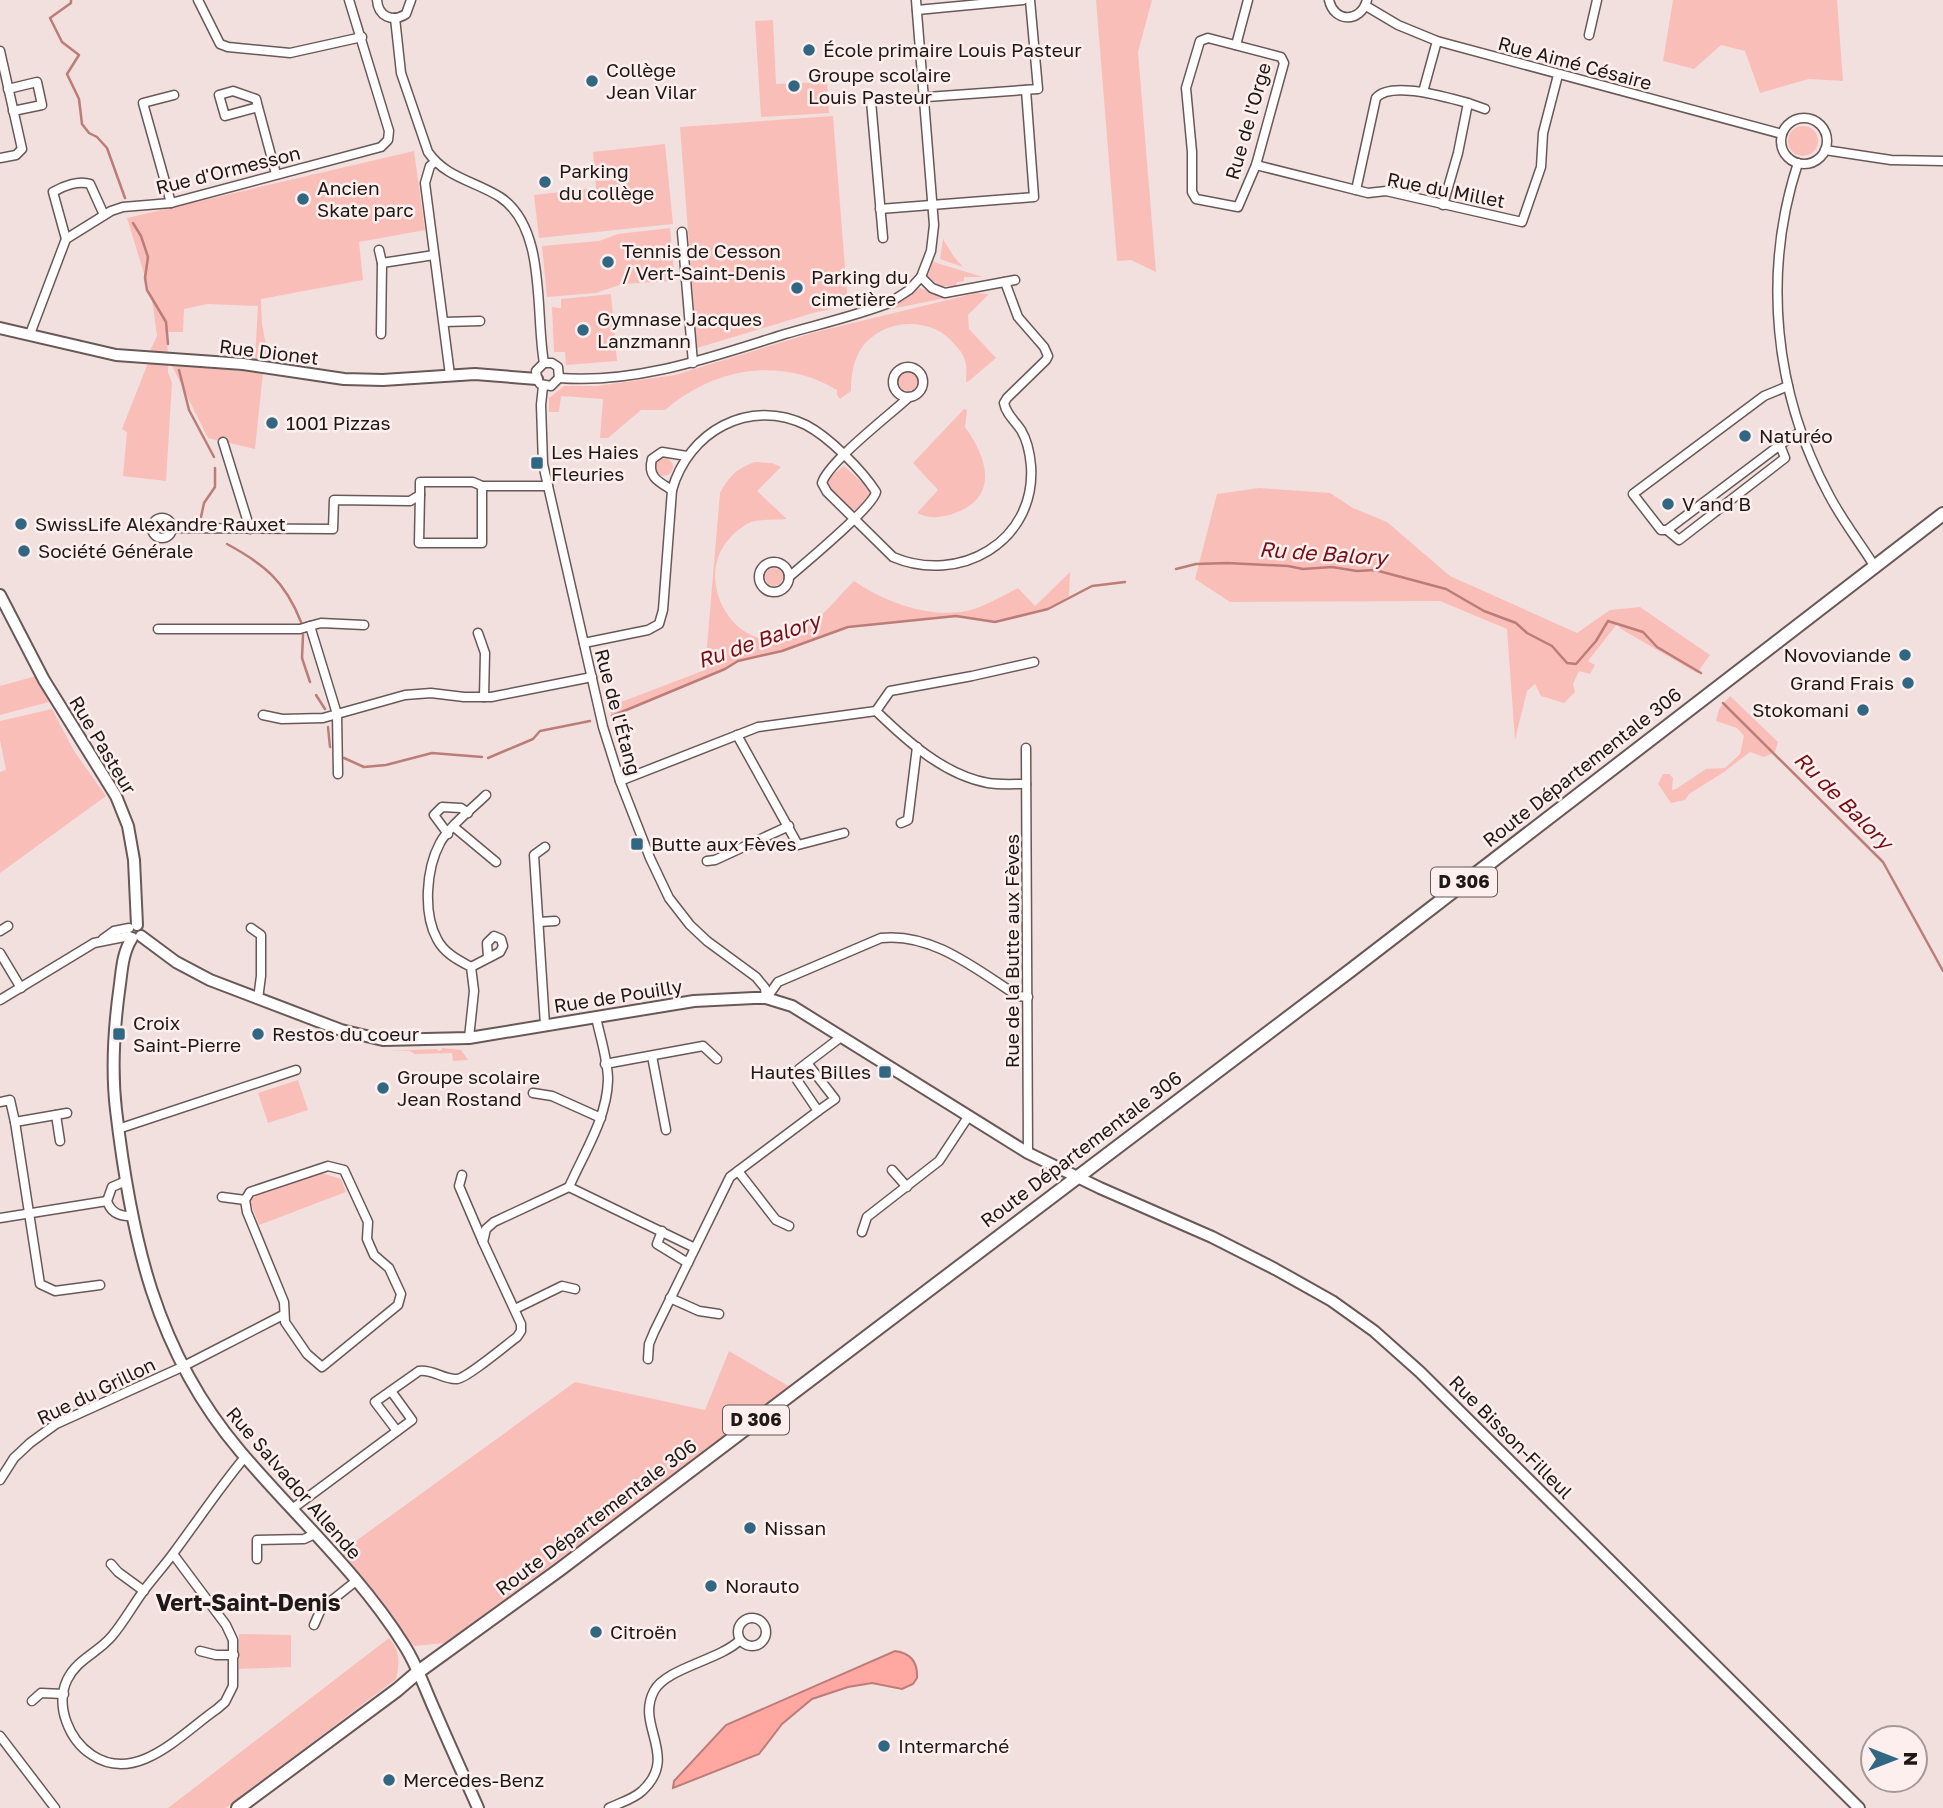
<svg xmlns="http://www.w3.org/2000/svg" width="1943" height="1808" viewBox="0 0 1943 1808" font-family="'Golos Text',sans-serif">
<rect width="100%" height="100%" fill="#f2e0df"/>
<g fill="#fabeb9">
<polygon points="1096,0 1152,0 1138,52 1156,272 1131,260 1117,261"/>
<polygon points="1673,0 1837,0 1843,81 1809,79 1760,93 1745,51 1721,45 1694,69 1663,61"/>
<polygon points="773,20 776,84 827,82 829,113 761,117 755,21"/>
<polygon points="833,116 848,305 813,313 697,348 680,127"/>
<circle cx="1803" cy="141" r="15"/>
<polygon points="665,144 673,224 539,238 534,195 596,188 593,152"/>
<polygon points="414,151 425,230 359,242 363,280 261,299 262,324 269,361 255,359 258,306 208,304 184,309 183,332 166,332 168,354 149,353 157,336 152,300 127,218"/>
<polygon points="670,228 675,281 622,284 596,293 547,297 542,246 599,241 618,234"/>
<polygon points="943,239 954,257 963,267 940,259"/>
<polygon points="933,261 937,263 983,277 964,277 964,281 957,282 956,286 940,286 928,276"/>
<polygon points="920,288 946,298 891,309 916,290"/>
<path d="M 976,293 L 989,294 L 968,315 L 969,329 L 996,358 L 969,381 L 966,382 C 966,376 967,370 966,365 C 965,358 961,351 956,346 C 937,320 897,317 872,337 C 855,350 851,371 851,391 L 840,399 L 837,395 L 837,390 C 780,356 714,368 665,410 L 641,410 L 608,438 L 600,438 L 603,399 L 561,396 L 559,412 L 549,412 L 549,398 L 564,386 L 597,386 L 675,375 L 812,333 Z"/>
<polygon points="611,294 617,361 566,365 565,352 554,352 552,307 561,308 561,299"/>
<polygon points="148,363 168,364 168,372 172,383 166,481 123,476 127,432 122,429"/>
<polygon points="171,364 263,373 255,449 208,438"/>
<circle cx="908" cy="381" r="10"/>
<path d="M 964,409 L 967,410 L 965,427 C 987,457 1000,497 955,513 C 943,518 928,519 917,513 L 938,490 L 913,463 Z"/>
<circle cx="664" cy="467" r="9"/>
<path d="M 755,462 L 772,463 L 781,467 L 757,491 L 787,519 C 777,520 765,519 755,521 C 745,523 735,532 729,539 C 692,580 735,656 789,637 C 815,627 835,600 854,581 C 886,603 935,621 974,609 C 989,604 1004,595 1018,588 L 1035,606 L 1070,572 L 1069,596 L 1048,609 L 995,622 L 956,616 L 848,627 L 782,651 L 738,661 L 725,669 L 612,716 L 608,707 L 705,670 L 720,493 C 730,475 736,469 755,462 Z"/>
<polygon points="844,466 868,488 870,494 869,499 853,511 832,492 828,483 830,477"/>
<polygon points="1259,488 1330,493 1353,508 1387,522 1450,576 1577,633 1610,610 1640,607 1710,655 1697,673 1621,629 1617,624 1588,661 1595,665 1590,674 1579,671 1573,684 1575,692 1564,703 1541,696 1535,684 1527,691 1515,740 1507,629 1440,601 1230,602 1195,579 1217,494"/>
<circle cx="774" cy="577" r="9"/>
<polygon points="36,676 49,702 0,715 0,686"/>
<polygon points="1730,696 1778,742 1775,752 1764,757 1750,752 1724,772 1689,794 1685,800 1671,803 1658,784 1663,774 1669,774 1673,778 1672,790 1676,789 1706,769 1725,768 1740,754 1744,736 1737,728 1716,721 1719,709"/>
<polygon points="52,709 74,751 106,796 0,873 0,772 6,770 0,740 0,721"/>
<polygon points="442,1048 461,1050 468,1060 453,1061 452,1053 415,1054 410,1051 388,1051 437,1049 438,1051 442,1050"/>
<polygon points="298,1080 308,1110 268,1123 258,1093"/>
<polygon points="322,1173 341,1179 346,1192 259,1225 251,1204 252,1199 260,1193"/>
<polygon points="729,1351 792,1388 445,1643 414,1646 338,1554 575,1382 705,1410"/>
<polygon points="239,1634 291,1635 291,1667 239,1669"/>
<path d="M 389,1638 C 400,1651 400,1663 396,1679 L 226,1808 L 168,1808 Z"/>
</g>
<path fill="#ffa7a0" stroke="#bc7c77" stroke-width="2" d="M 895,1651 C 910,1653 918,1662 917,1678 L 913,1684 L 902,1689 L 872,1683 L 848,1687 L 812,1699 L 782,1724 L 759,1754 L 673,1788 L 674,1781 L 726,1725 Z"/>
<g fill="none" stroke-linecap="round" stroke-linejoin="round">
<g stroke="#bc7c77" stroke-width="2.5">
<polyline points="71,0 71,3 50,18 62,42 79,55 67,74 79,99 82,124 89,133 97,137 107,148 125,198"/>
<polyline points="133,223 141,236 148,257 145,278 147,290 166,322 168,344"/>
<polyline points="179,370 189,410 214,457"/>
<polyline points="201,517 204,503 215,487 215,468"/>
<path d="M 227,544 C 264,564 285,581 301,622"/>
<polyline points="1176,569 1196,564 1227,563 1288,566 1303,569 1332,567 1357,571 1375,570 1446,589 1484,611 1516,623 1527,633 1552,646 1567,663 1576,664 1596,641 1608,621 1643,632 1657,647 1701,673"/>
<polyline points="303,635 302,658 310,682"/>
<polyline points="316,695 325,709"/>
<polyline points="1723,703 1883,862 1943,971"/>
<polyline points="612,716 725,669 738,661 782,651 848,627 956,616 995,622 1048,609 1092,586 1125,582"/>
<polyline points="328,727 330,747"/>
<polyline points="344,758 364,767 386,765 432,753 482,757"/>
<polyline points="488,758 533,739 540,731 590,721"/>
</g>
<defs>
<g id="street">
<polyline points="198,0 220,44 228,47 290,53 362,37"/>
<path d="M 377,0 C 378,16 392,23 406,14 L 411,0"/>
<polyline points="916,0 934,225 931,251 921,277"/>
<path d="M 1329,0 C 1334,23 1361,23 1367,0"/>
<polyline points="1366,6 1398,25 1437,41 1782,134"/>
<polyline points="917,10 1023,0"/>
<path d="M 395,18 L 401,73 L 428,152 C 446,178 475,181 500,197 C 547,228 535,313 544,363"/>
<polyline points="1589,35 1597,0"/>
<polygon points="1208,38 1281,57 1284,63 1256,165 1238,207 1196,199 1192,192 1192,152 1186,88 1200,41"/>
<polyline points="1236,45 1248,0"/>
<polyline points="0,51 22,149 16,155 0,158"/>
<polyline points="8,89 37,82 42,105 13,111"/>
<polyline points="1423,92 1437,41"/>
<polyline points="1468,103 1485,109"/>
<polyline points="258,107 256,99 233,91 219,95 225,116 258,107 276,174"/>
<circle cx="1804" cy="141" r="23"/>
<polyline points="1825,150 1891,160 1943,161"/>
<polyline points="435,162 430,166 425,183 450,375"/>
<path d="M 1798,163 C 1762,273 1774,393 1829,495 C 1842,520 1860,543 1875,567"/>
<polyline points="1256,165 1368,193 1386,191 1522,222 1541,167 1543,133 1558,75"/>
<path d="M 1356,190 L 1376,98 C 1391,80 1448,98 1468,103 L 1458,153 L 1443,205"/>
<polyline points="171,203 143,103 174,95"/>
<polyline points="880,209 1034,197 1026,90"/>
<polyline points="682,232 693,363"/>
<polyline points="883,238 871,101 1038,89 1030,0"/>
<path d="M 66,239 L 53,192 C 63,186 79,180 90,184 L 104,215"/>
<polyline points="379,250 382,263"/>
<polyline points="444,322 480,321"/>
<polyline points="30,334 66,239 111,211 123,207 171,203 381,147 388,140 389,131 349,0"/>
<polyline points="381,334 382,263 434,255"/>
<polyline points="544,363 536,371 537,379 540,384 551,386 559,378"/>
<polyline points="544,363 552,363 558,367 559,378"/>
<circle cx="908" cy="382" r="15"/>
<path d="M 559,378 C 638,384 711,357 785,334 C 820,324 855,316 889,303 L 909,290 L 921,277 L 932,288 L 945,293 L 1015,280"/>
<polyline points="543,386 541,405 543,464 603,727 620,781 650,858 669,898 690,925 707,941 756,977 765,988 766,998"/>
<path d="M 909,397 C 891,414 828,462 822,483 L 827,492 L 893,557 C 959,585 1036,542 1031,466 C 1030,454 1027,440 1021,430 C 1015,421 1006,414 1004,403 L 1007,398 L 1046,360 L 1048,356 L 1044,347 L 1018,317 L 1005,282"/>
<polyline points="223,442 250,529"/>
<polyline points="1780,445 1785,458 1679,540 1667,530 1780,445 1800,432"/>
<path d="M 672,490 C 659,482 647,477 652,459 L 662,452 L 687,456"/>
<polyline points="420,495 419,543 482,543 482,486"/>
<circle cx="162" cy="528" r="10"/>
<polyline points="172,528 333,529 334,500 410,501 420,495 420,482 473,482 482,486 548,486"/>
<polyline points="1667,530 1661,530 1633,494 1764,396 1788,386"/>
<circle cx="774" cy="577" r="15"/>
<polyline points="158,629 300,629 310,626"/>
<polyline points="478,633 485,653 484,697"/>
<path d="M 584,643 L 648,630 L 659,624 L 663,610 L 672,490 C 688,432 749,397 806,425 C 829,437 862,470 876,492 C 873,507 805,563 789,577"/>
<polyline points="876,711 890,691 972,676 1034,662"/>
<polyline points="263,715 282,719 323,718 405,695 431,693 464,697 491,697 592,677"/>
<polyline points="737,735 798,845 844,833"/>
<polyline points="1026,748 1028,1153"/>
<polyline points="338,774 337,714 310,626 321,623 364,625"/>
<path d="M 620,781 L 758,727 L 876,711 C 907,741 944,775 988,783 C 1000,785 1014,784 1026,784"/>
<polyline points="901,823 908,820 917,747"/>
<polyline points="454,827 496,862"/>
<polyline points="448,834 434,815 442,807 461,808 468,813"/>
<polyline points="707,861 715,860 789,826"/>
<polyline points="539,922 555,921"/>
<polyline points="251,928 261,935 261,976 258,999"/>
<polyline points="0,931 8,926"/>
<polyline points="103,939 114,931 129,928"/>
<polyline points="0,953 21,988"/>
<polyline points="471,967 500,952 503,946 501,939 494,936 487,943 488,957"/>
<path d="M 768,996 L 778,982 L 881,938 C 932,932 977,970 1018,996 L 1028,997"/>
<polyline points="0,1000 94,943 129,936"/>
<path d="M 596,1017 C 600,1037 608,1060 608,1080 C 607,1118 584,1153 569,1187 L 695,1248"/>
<polyline points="545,1025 534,855 545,847"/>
<path d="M 469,1038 L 474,991 L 471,967 C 458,960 444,953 437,939 C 423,913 426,869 440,843 C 448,827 473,808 486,795"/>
<polyline points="652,1056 666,1130"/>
<polyline points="807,1063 835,1099 818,1111"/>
<polyline points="605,1064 703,1046 717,1059"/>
<polyline points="533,1093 552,1096 601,1118"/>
<polyline points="0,1102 10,1100 15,1122 40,1284 55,1291 100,1285"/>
<polyline points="56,1115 60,1141"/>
<polyline points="15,1122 67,1113"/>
<polyline points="118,1129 296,1070"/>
<polygon points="328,1166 344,1170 368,1222 367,1239 374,1255 389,1268 401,1294 398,1305 322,1367 307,1354 285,1322 284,1302 247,1212 245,1200 250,1192"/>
<polyline points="892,1170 907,1187"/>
<polyline points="738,1171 776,1220 789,1226"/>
<polyline points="462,1175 459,1186 483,1242"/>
<path d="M 126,1181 L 112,1187 L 107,1201 C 111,1213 120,1217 133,1216"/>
<polyline points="222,1197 245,1200"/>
<polyline points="0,1218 107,1201"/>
<polyline points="662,1231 657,1244 688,1263"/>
<polyline points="862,1232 867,1217 939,1161 968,1117"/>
<polyline points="670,1298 699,1311 719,1314"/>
<polyline points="515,1309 562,1286 575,1289"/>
<polyline points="648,1359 649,1344 654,1332 730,1177 818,1111 797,1080 799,1069 841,1037"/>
<path d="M 397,1431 L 375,1402 L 419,1371 C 433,1369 444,1380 457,1379 C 467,1378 506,1345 517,1337 L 521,1331 L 521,1324 L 483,1242 L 486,1229 L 494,1222 L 569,1187"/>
<polyline points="0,1480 14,1458 30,1443 56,1424 182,1367 283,1315"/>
<polyline points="292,1509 412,1420 391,1391"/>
<path d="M 173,1554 L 226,1625 L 233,1640 L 233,1686 L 225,1702 L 217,1709 C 182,1733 137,1785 92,1755 C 69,1740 55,1706 67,1680 C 77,1659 98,1653 112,1636 C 123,1623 132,1607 142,1593 C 153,1578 165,1565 175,1551 C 198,1520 220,1487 245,1457"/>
<polyline points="257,1559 257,1540 304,1539 315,1534"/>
<polyline points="111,1564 118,1572 144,1591"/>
<circle cx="752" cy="1632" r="14"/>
<polyline points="314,1625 321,1609 356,1581"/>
<polyline points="200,1651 216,1655 234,1655"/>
<polyline points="32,1701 41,1693 64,1694"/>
<polyline points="0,1736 55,1808"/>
<path d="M 609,1808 C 619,1803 634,1799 642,1791 C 680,1756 635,1726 654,1691 C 666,1668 720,1660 740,1640"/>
</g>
<g id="secondary">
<polyline points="0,328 116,355 243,364 344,379 383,380 475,374 537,379"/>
<polyline points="0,595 44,680 116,796 128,826 134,860 137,925"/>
<polyline points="141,936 176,962 210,980 341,1030 383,1040 469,1038 694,1001 754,998 766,998 792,1006 1028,1153 1100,1188 1212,1237 1275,1269 1332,1301 1374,1331 1420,1372 1859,1808"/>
<path d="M 132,938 C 123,952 122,968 120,984 C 114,1026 111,1067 116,1110 C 131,1237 155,1351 240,1451 C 294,1515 359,1573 404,1645 C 417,1665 425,1689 435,1711 C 449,1744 464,1776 478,1808"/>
</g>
<polyline id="primary" points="238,1808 397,1690 418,1672 559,1570 1351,970 1943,514"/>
</defs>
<use href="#street" stroke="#685958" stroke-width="11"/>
<use href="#secondary" stroke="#685958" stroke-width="14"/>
<use href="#primary" stroke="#685958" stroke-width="16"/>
<use href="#street" stroke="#fff" stroke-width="8"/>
<use href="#secondary" stroke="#fff" stroke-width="10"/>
<use href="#primary" stroke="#fff" stroke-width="12"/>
</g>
<g fill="#326783" stroke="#fdefed" stroke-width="2.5">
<circle cx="809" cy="50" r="7"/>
<circle cx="592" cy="81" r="7"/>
<circle cx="794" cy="86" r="7"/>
<circle cx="545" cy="182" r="7"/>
<circle cx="303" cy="199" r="7"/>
<circle cx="608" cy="262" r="7"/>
<circle cx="797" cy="288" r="7"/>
<circle cx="583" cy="330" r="7"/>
<circle cx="272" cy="423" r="7"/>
<circle cx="1745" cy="436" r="7"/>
<rect x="530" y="456" width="14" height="14" rx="3.5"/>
<circle cx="1668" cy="504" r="7"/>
<circle cx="21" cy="524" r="7"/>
<circle cx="24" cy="551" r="7"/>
<circle cx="1905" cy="655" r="7"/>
<circle cx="1908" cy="683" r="7"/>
<circle cx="1863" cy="710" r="7"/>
<rect x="630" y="837" width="14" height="14" rx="3.5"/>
<rect x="112" y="1027" width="14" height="14" rx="3.5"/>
<circle cx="258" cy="1034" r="7"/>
<rect x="878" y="1065" width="14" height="14" rx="3.5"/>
<circle cx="383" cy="1088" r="7"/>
<circle cx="750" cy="1528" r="7"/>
<circle cx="711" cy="1586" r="7"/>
<circle cx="596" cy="1632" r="7"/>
<circle cx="884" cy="1746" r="7"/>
<circle cx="389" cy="1780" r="7"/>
</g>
<g text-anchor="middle" stroke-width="5" stroke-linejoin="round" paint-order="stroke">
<g fill="#fdefed" stroke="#615857" stroke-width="2">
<rect x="1431" y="867.5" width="66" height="29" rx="5"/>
<rect x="723" y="1405.5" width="66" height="29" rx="5"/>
</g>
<g font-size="18" font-weight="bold" fill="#1e1817">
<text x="1464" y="888">D 306</text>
<text x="756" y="1426">D 306</text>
</g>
<g font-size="19" fill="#1e1817" stroke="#fdefed" text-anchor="start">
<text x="823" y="57">École primaire Louis Pasteur</text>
<text x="606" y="77">Collège<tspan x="606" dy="22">Jean Vilar</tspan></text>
<text x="808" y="82">Groupe scolaire<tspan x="808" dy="22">Louis Pasteur</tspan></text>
<text x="559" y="178">Parking<tspan x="559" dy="22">du collège</tspan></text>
<text x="317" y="195">Ancien<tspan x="317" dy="22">Skate parc</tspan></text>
<text x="622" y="258">Tennis de Cesson<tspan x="622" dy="22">/ Vert-Saint-Denis</tspan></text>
<text x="811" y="284">Parking du<tspan x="811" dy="22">cimetière</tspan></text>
<text x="597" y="326">Gymnase Jacques<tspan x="597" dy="22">Lanzmann</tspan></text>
<text x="286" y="430">1001 Pizzas</text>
<text x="1759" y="443">Naturéo</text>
<text x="551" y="459">Les Haies<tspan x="551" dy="22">Fleuries</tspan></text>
<text x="1682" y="511">V and B</text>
<text x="35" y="531">SwissLife Alexandre Rauxet</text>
<text x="38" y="558">Société Générale</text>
<text x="1891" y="662" text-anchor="end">Novoviande</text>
<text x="1894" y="690" text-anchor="end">Grand Frais</text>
<text x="1849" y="717" text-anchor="end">Stokomani</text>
<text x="651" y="851">Butte aux Fèves</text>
<text x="133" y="1030">Croix<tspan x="133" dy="22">Saint-Pierre</tspan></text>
<text x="272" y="1041">Restos du coeur</text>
<text x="871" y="1079" text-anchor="end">Hautes Billes</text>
<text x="397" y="1084">Groupe scolaire<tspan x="397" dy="22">Jean Rostand</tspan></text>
<text x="764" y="1535">Nissan</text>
<text x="725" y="1593">Norauto</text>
<text x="610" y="1639">Citroën</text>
<text x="898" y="1753">Intermarché</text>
<text x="403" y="1787">Mercedes-Benz</text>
</g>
<g font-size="19" fill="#1e1817" stroke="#fdefed">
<text transform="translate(1575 63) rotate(15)" y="7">Rue Aimé Césaire</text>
<text transform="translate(1248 121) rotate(-74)" y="7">Rue de l'Orge</text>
<text transform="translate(228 170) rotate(-14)" y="7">Rue d'Ormesson</text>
<text transform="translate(1446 190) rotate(11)" y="7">Rue du Millet</text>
<text transform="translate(269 352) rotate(7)" y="7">Rue Dionet</text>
<text transform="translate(618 712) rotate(75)" y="7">Rue de l'Étang</text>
<text transform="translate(103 745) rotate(59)" y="7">Rue Pasteur</text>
<text transform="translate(1582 767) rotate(-38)" y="7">Route Départementale 306</text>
<text transform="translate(1012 951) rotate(-90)" y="7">Rue de la Butte aux Fèves</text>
<text transform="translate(618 996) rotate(-9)" y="7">Rue de Pouilly</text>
<text transform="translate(1081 1149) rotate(-37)" y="7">Route Départementale 306</text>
<text transform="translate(96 1391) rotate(-26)" y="7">Rue du Grillon</text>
<text transform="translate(1511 1437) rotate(45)" y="7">Rue Bisson-Filleul</text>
<text transform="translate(294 1483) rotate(49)" y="7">Rue Salvador Allende</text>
<text transform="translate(596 1517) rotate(-37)" y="7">Route Départementale 306</text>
</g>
<g font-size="21" font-style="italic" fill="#750e16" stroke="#fdefed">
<text transform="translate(1323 554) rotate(4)" y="7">Ru de Balory</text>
<text transform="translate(759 641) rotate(-19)" y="7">Ru de Balory</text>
<text transform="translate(1843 801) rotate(45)" y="7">Ru de Balory</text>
</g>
<g font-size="23" font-weight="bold" fill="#1e1817" stroke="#fdefed">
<text x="248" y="1611">Vert-Saint-Denis</text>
</g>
</g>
<g transform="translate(1894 1759) rotate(90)"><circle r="33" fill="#fdefed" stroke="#a49997" stroke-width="2"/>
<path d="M0-5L12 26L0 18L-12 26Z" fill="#326783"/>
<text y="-10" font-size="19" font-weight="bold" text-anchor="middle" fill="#1e1817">N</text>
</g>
</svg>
